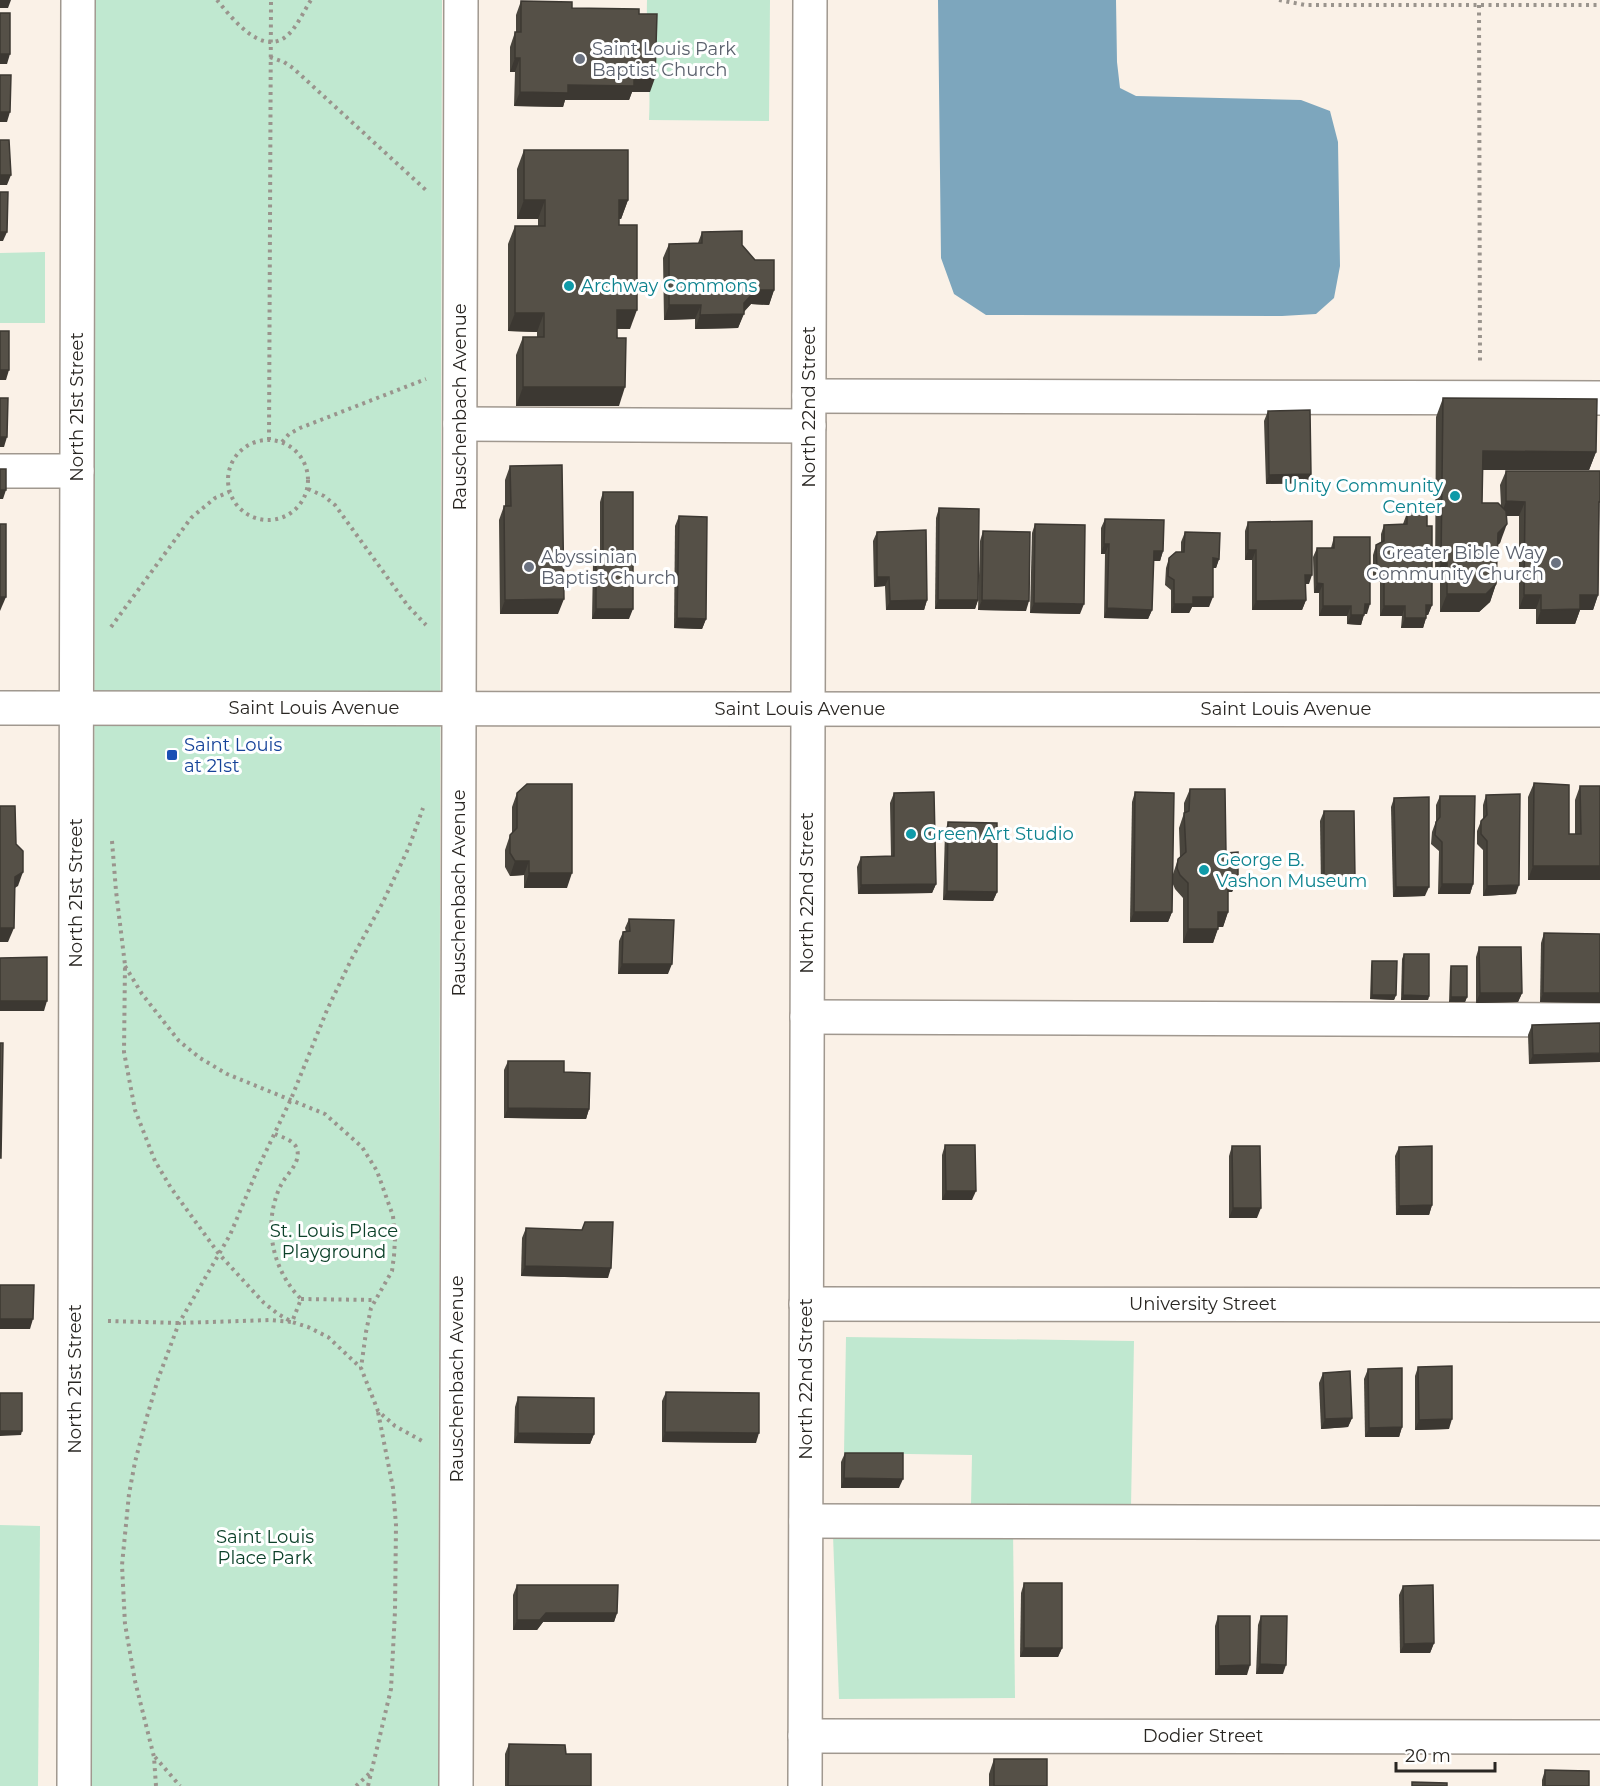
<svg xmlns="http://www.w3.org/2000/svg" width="1600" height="1786" viewBox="0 0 1600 1786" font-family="Montserrat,sans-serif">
<rect width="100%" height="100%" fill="#faf1e7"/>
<g fill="#c0e8d0">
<polygon points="96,0 442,0 438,1786 92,1786"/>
<path d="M 647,0 L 770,0 L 769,121 L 649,120 C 651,80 646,40 647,0 Z"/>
<polygon points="45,252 45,323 0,323 0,253"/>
<polygon points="846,1337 1134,1341 1131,1507 971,1504 972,1455 844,1453"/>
<polygon points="0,1525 40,1526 38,1786 0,1786"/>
<polygon points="1013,1532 1015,1698 839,1699 833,1535"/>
</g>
<polygon fill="#7da6bd" points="938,0 1116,0 1117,62 1120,88 1136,96 1301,100 1330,111 1338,142 1340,266 1334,298 1316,314 1282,316 986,315 954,294 941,258"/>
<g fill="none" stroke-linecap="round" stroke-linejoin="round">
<defs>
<g id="minor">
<polyline points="809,396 1600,398"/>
<polyline points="460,424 809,426"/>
<polyline points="0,471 77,471"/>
<polyline points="0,708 1600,710"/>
<polyline points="807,1017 1600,1020"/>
<polyline points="806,1304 1600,1305"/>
<polyline points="806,1521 1600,1523"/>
<polyline points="805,1736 1600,1737"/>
<polyline points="74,1786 78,0"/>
<polyline points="456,1786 461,0"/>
<polyline points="805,1786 810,0"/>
</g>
</defs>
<use href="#minor" stroke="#a0988f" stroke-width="36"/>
<g stroke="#9a948d" stroke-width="4" stroke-dasharray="3 4.5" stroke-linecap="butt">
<path d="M 217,0 C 231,17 259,54 284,38 C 296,30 303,12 311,0"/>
<polyline points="1279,0 1305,5 1600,5"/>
<polyline points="1479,5 1480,364"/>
<polyline points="270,57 284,62 293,68 428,192"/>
<circle cx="268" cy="480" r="40"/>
<polyline points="269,440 271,0"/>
<polyline points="282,442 289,434 300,428 426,379"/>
<polyline points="308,489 324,496 335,505 408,606 426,625"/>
<polyline points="111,627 191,518 215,498 229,492"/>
<polyline points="112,841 116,891 125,965 124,1052 135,1110 155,1161 171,1188 219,1254 264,1303 278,1314 292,1322 308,1327 328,1337 361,1368"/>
<polyline points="125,966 142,994 179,1041 200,1058 227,1074 325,1114 362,1147 377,1171 393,1216 395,1239 394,1256 392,1271 371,1308 366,1332 361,1368 378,1411 395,1426 424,1442"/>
<polyline points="301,1299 375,1300"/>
<path d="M 108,1321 L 179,1323 L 270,1320 L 292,1322 L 301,1299 C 271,1269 262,1221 282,1183 C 288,1173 301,1162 297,1149 C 295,1141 282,1137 275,1134"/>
<polyline points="155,1757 180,1786"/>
<polyline points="156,1786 154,1757 135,1681 125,1624 122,1565 129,1494 135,1462 146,1420 158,1379 179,1323 230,1235 259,1166 291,1099 327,1010 352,958 383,902 409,847 423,808"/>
<polyline points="356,1786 370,1773"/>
<polyline points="368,1786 391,1689 395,1611 396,1525 393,1488 378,1412"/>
</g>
<use href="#minor" stroke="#fff" stroke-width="33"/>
</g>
<g fill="#49453d">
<polygon points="521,1 572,8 639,14 650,92 632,92 629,100 565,100 563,107 514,106 515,72 510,72 510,47 515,32 516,32 516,15"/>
<polygon points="524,150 628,200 621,219 619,219 619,225 630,329 617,329 619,406 516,406 516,355 523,337 537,337 537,332 508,331 508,244 515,226 538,226 538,219 517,219 517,169"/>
<polygon points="702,232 742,245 774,290 769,305 751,304 744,312 738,328 695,329 695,319 664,320 663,258 669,244 698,243"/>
<polygon points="1443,398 1596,452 1589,470 1483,470 1482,503 1501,506 1500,485 1506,471 1600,471 1598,595 1593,610 1580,610 1575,624 1536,624 1536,609 1519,609 1519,516 1506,516 1500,543 1497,545 1496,584 1490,602 1479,612 1440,612 1440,582 1435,582 1436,417"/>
<polygon points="1268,411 1311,474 1307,483 1266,484 1264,421"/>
<polygon points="510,466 558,614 500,614 499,520 504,506 505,506 505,480"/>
<polygon points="603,492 629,619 592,619 593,563 596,553 600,553 600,502"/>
<polygon points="939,508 978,600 975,609 935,609 936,518"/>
<polygon points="1407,513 1427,526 1432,605 1428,615 1426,615 1426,618 1423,628 1401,628 1402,616 1380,616 1380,582 1373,577 1373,555 1376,545 1381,542 1381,534 1384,525 1403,524"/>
<polygon points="679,516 706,619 702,629 674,628 675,526"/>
<polygon points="1105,519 1163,551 1160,561 1153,561 1152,610 1148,619 1104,618 1105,554 1101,554 1101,528"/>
<polygon points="1248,522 1309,584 1305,584 1306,600 1302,610 1252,610 1252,560 1245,560 1245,531"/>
<polygon points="1035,524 1080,614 1030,613 1032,533"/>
<polygon points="983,531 1026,611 978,610 980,541"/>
<polygon points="877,532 927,600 924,610 886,610 885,586 874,587 873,541"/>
<polygon points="1185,532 1219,559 1216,568 1213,568 1209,607 1192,607 1189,613 1171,613 1171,590 1165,585 1166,568 1169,558 1181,552 1181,542"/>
<polygon points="1334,537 1367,614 1364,614 1361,625 1347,624 1347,616 1319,616 1319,593 1314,593 1313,557 1317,548 1331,548"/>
<polygon points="1534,783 1569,834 1575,834 1575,800 1580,786 1600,786 1600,880 1528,880 1528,797"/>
<polygon points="1190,789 1226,853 1238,878 1232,892 1228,892 1228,912 1223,927 1218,927 1213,943 1183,943 1183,898 1175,889 1172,882 1173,874 1178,859 1180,857 1179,828 1184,813 1184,803"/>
<polygon points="1135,792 1172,912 1168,922 1130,922 1132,802"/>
<polygon points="517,793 567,888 524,888 524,875 510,876 505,867 505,850 510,835 512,834 512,807"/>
<polygon points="894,793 936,884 932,893 858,894 857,867 861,857 891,857 890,803"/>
<polygon points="1486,795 1516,894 1483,896 1483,850 1477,844 1477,831 1481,821 1483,819 1483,805"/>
<polygon points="1440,796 1473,884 1470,894 1438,894 1439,851 1431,844 1432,832 1436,821 1436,805"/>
<polygon points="1394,798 1425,896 1393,897 1391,807"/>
<polygon points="1324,811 1352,888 1321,888 1320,821"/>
<polygon points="948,822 997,892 993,901 943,900 945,832"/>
<polygon points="629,919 668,974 618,974 619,941 623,932 626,932 625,928"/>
<polygon points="1544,933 1600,934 1600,1003 1540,1002 1541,943"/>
<polygon points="1479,947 1522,993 1518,1002 1476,1003 1476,957"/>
<polygon points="1404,954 1429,996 1428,1000 1401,1000 1402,959"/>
<polygon points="1372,961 1396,995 1394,1000 1370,999 1371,966"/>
<polygon points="1451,966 1467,997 1465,1002 1449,1002 1450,971"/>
<polygon points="1600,1023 1529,1064 1528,1035 1532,1025"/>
<polygon points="508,1061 564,1072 589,1109 586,1119 504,1118 504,1070"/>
<polygon points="945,1145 972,1200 942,1200 942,1155"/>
<polygon points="1232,1146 1257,1218 1229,1218 1229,1156"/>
<polygon points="1399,1147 1432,1205 1429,1215 1396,1215 1395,1156"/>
<polygon points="526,1228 608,1278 521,1276 522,1238"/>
<polygon points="1418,1367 1449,1429 1415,1430 1415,1376"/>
<polygon points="1368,1369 1402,1427 1399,1437 1365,1437 1364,1379"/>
<polygon points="1323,1373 1352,1418 1348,1427 1321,1429 1319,1383"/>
<polygon points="666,1392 756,1443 662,1442 662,1401"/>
<polygon points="518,1397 594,1434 590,1444 514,1443 515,1407"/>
<polygon points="845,1453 899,1488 841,1488 841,1462"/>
<polygon points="1024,1583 1062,1648 1058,1657 1020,1657 1021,1593"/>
<polygon points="517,1585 617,1613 614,1622 543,1622 537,1630 513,1630 513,1595"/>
<polygon points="1403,1586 1434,1643 1430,1653 1400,1653 1399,1595"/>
<polygon points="1218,1616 1247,1675 1215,1675 1215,1626"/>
<polygon points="1261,1616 1283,1674 1256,1674 1258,1625"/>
<polygon points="509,1744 566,1754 591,1786 505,1786 505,1754"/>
<polygon points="994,1759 1047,1786 989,1786 989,1774"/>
<polygon points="1545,1770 1589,1786 1542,1786 1542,1780"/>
</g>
<g fill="#3c3832">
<polygon points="0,0 11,0 8,8 0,8"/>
<polygon points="0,54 10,54 7,64 0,64"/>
<polygon points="515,58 520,58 515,72 510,72"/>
<polygon points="634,78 655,78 650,92 632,92 629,100 565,100 563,107 514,106 520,92"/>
<polygon points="0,112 10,112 7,122 0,122"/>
<polygon points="0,175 11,175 7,185 0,185"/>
<polygon points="524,200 545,200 538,219 517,219"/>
<polygon points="619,200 628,200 621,219 613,219"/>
<polygon points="0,232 7,232 3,241 0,241"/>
<polygon points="756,290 774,290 769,305 751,304 741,314 744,314 738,328 695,329 700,315 744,303"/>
<polygon points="669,305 701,305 695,319 664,320"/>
<polygon points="617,310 637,310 630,329 610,328"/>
<polygon points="515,313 544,313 537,332 508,331"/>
<polygon points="0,370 9,370 6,380 0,380"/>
<polygon points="523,387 625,387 619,406 516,406"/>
<polygon points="0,437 7,437 4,447 0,447"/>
<polygon points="1483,451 1596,452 1589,470 1476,470"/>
<polygon points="1311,474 1307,483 1266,484 1269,475"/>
<polygon points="0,490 6,490 3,499 0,499"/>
<polygon points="1506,501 1525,502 1519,516 1501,516"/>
<polygon points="1507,524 1500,543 1491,551 1498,533"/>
<polygon points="1104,544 1109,544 1105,554 1101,554"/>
<polygon points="1248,550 1256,550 1252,560 1245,560"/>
<polygon points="1154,551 1163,551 1160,561 1150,561"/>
<polygon points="1213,558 1219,559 1216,568 1210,568"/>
<polygon points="1441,563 1447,563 1440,582 1435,582"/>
<polygon points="1305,575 1312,575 1309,584 1302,584"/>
<polygon points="877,577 889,577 885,586 874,587"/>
<polygon points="1317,583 1323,584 1319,593 1314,593"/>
<polygon points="1496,584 1490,602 1479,612 1440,612 1447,594"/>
<polygon points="1524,595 1541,595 1536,609 1519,609"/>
<polygon points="1580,595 1598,595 1593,610 1580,610 1575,624 1536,624 1541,610"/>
<polygon points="0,597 6,597 0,611"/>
<polygon points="1193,597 1213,597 1209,607 1192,607 1189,613 1171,613 1174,604"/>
<polygon points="564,599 558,614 500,614 505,600"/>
<polygon points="927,600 924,610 886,610 890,601"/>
<polygon points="938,600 978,600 975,609 935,609"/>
<polygon points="982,600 1029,601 1026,611 978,610"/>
<polygon points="1306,600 1302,610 1252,610 1256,601"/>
<polygon points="1034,603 1084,604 1080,614 1030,613"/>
<polygon points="1365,604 1370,604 1367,614 1361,614"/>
<polygon points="1426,605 1432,605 1428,615 1423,615"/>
<polygon points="1323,606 1351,606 1347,616 1319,616"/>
<polygon points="1384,606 1405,606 1402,616 1380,616"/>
<polygon points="1107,608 1152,610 1148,619 1104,618"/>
<polygon points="596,609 633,609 629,619 592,619"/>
<polygon points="1351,615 1364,615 1361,625 1347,624"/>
<polygon points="677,618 706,619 702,629 674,628"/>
<polygon points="1405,618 1426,618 1423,628 1401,628"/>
<polygon points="515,861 529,861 524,875 510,876"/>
<polygon points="1533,866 1600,866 1600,880 1528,880"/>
<polygon points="23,872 18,886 10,891 15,877"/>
<polygon points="529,873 572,873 567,888 524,888"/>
<polygon points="1228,878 1238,878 1232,892 1223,892"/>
<polygon points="1324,878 1355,878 1352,888 1321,888"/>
<polygon points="936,884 932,893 858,894 861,885"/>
<polygon points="1442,884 1473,884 1470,894 1438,894"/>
<polygon points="1519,885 1516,894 1483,896 1487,886"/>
<polygon points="1396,887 1429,887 1425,896 1393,897"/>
<polygon points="947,891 997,892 993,901 943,900"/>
<polygon points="1134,912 1172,912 1168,922 1130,922"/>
<polygon points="1218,912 1228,912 1223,927 1213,927"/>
<polygon points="0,928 14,928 8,942 0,942"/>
<polygon points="1188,929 1218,929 1213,943 1183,943"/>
<polygon points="622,964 672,964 668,974 618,974"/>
<polygon points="1480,993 1522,993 1518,1002 1476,1003"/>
<polygon points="1543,993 1600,993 1600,1003 1540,1002"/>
<polygon points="1372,995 1396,995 1394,1000 1370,999"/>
<polygon points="1403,995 1429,996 1428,1000 1401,1000"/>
<polygon points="1451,997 1467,997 1465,1002 1449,1002"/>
<polygon points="0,1001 47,1001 44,1011 0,1011"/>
<polygon points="1600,1053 1600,1062 1529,1064 1533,1055"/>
<polygon points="508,1108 589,1109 586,1119 504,1118"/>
<polygon points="946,1191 976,1191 972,1200 942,1200"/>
<polygon points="1432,1205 1429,1215 1396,1215 1399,1206"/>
<polygon points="1233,1208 1261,1208 1257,1218 1229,1218"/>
<polygon points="525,1266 611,1268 608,1278 521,1276"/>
<polygon points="0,1319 33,1319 30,1329 0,1329"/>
<polygon points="1352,1418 1348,1427 1321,1429 1325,1419"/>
<polygon points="1452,1419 1449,1429 1415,1430 1419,1420"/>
<polygon points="1402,1427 1399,1437 1365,1437 1369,1428"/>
<polygon points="0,1431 22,1431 21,1435 0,1436"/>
<polygon points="665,1432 759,1433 756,1443 662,1442"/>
<polygon points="518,1433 594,1434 590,1444 514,1443"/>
<polygon points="844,1478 903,1479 899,1488 841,1488"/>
<polygon points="546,1613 617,1613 614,1622 543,1622 537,1630 513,1630 517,1620"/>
<polygon points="1434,1643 1430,1653 1400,1653 1404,1644"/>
<polygon points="1024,1648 1062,1648 1058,1657 1020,1657"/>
<polygon points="1260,1664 1286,1665 1283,1674 1256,1674"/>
<polygon points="1250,1665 1247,1675 1215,1675 1219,1666"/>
</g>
<g fill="#555047" stroke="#3c3832" stroke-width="1.5">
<polygon points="521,1 572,2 572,8 639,9 639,14 657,14 655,78 634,78 634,86 568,85 568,93 520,92 520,58 515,58 515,32 521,32"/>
<rect x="0" y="13" width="10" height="41"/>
<polygon points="0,75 11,75 10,112 0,112"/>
<polygon points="0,140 9,140 11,175 0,175"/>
<polygon points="524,150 628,150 628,200 619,200 619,225 637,225 637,310 617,310 617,338 626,338 625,387 523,387 523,337 544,337 544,313 515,313 515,226 545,226 545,200 524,200"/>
<polygon points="0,192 8,192 7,232 0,232"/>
<polygon points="742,231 742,245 755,260 774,260 774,290 756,290 744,303 744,314 700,315 701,305 669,305 669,244 702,243 702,232"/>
<rect x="0" y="331" width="9" height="39"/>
<polygon points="0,398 8,398 7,437 0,437"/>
<polygon points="1443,398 1597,399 1596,452 1483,451 1482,503 1498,503 1506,511 1507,524 1498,533 1496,584 1486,594 1447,594 1447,563 1441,563"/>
<polygon points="1310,410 1311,474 1269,475 1268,411"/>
<polygon points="562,465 564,599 505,600 504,506 511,506 510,466"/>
<rect x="0" y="469" width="6" height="21"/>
<polygon points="1506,471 1600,471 1600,502 1599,502 1598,595 1580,595 1580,609 1541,610 1541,595 1524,595 1525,502 1506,501"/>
<polygon points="603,492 633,492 633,609 596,609 596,553 603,554"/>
<polygon points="939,508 979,509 978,600 938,600"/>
<polygon points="1407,513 1427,513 1427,526 1432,526 1432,605 1426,605 1426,618 1405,618 1405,606 1384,606 1384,572 1377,568 1376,545 1384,541 1384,525 1407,524"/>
<polygon points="679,516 707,517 706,619 677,618"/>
<polygon points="1105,519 1164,520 1163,551 1154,551 1152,610 1107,608 1109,544 1104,544"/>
<polygon points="1312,521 1312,575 1305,575 1306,600 1256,601 1256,550 1248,550 1248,522"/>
<rect x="0" y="524" width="6" height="73"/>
<polygon points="1035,524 1085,525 1084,604 1034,603"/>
<polygon points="926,530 927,600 890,601 889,577 877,577 877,532"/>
<polygon points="983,531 1030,532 1029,601 982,600"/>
<polygon points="1185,532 1220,533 1219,559 1213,558 1213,597 1193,597 1193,604 1174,604 1174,580 1168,576 1169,558 1176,552 1184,552"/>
<polygon points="1334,537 1370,537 1370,604 1365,604 1364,615 1351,615 1351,606 1323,606 1323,584 1317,583 1317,548 1334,548"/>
<polygon points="1534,783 1569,785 1569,834 1581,834 1580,786 1600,786 1600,866 1533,866"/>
<polygon points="527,784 572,784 572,873 529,873 529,861 515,861 510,853 510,835 517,828 517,793"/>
<polygon points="1190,789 1225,789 1226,853 1238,852 1238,878 1228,878 1228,912 1218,912 1218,929 1188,929 1188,883 1180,875 1177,868 1178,859 1186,852 1184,813 1189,811"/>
<polygon points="934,792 936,884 861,885 861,857 894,856 894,793"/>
<polygon points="1135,792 1174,793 1172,912 1134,912"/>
<polygon points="1520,794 1519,885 1487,886 1487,841 1481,834 1481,821 1487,815 1486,795"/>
<polygon points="1440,796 1475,796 1473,884 1442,884 1442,842 1435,835 1436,822 1440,817"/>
<polygon points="1429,797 1429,887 1396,887 1394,798"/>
<polygon points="0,806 15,806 16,844 23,851 23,872 15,877 14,928 0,928"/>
<polygon points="1324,811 1354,811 1355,878 1324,878"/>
<polygon points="948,822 997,823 997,892 947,891"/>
<polygon points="629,919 674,920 672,964 622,964 623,932 630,931"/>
<polygon points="1544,933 1600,934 1600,993 1543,993"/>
<polygon points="1479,947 1521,947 1522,993 1480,993"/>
<polygon points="1404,954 1429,954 1429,996 1403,995"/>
<polygon points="47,957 47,1001 0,1001 0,958"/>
<polygon points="1372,961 1397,961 1396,995 1372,995"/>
<rect x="1451" y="966" width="16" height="31"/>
<polygon points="1600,1023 1600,1053 1533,1055 1532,1025"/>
<polygon points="0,1043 3,1043 1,1158 0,1158"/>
<polygon points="508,1061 564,1061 564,1072 590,1073 589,1109 508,1108"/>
<polygon points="945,1145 975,1145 976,1191 946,1191"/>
<polygon points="1232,1146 1260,1146 1261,1208 1233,1208"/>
<polygon points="1432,1146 1432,1205 1399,1206 1399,1147"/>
<polygon points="585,1222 613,1222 611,1268 525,1266 526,1228 582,1230"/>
<polygon points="0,1285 34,1285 33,1319 0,1319"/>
<polygon points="1452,1366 1452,1419 1419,1420 1418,1367"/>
<polygon points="1402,1368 1402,1427 1369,1428 1368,1369"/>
<polygon points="1350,1371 1352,1418 1325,1419 1323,1373"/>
<polygon points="666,1392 759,1393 759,1433 665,1432"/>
<rect x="0" y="1393" width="22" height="38"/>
<polygon points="518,1397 594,1398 594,1434 518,1433"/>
<polygon points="845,1453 903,1453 903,1479 844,1478"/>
<rect x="1024" y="1583" width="38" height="65"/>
<polygon points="517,1585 618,1585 617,1613 546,1613 540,1620 517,1620"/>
<polygon points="1433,1585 1434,1643 1404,1644 1403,1586"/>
<polygon points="1218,1616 1250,1616 1250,1665 1219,1666"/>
<polygon points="1261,1616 1287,1616 1286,1665 1260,1664"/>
<polygon points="509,1744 565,1745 566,1754 591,1754 591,1786 508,1786"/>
<rect x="994" y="1759" width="53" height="27"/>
<polygon points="1545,1770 1589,1771 1589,1786 1545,1786"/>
<polygon points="1412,1782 1447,1783 1447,1786 1412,1786"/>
</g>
<g fill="#6b7280" stroke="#fff" stroke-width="2">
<circle cx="580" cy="59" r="6"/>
<circle cx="1556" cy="563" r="6"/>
<circle cx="529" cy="567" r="6"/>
</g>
<g fill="#0f9aa8" stroke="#fff" stroke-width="2">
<circle cx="569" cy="286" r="6"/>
<circle cx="1455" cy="496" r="6"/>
<circle cx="911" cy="834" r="6"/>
<circle cx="1204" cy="870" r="6"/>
</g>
<rect fill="#1a4fb4" stroke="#fff" stroke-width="2" x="166" y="749" width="12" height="12" rx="3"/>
<g text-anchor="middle" stroke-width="6" stroke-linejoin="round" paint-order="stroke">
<g font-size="18" fill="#5b616d" stroke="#fff" text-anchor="start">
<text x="592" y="55">Saint Louis Park<tspan x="592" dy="21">Baptist Church</tspan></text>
<text x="1544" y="559" text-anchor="end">Greater Bible Way<tspan x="1544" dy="21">Community Church</tspan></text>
<text x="541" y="563">Abyssinian<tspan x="541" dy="21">Baptist Church</tspan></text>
</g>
<g font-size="18" fill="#0d838f" stroke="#fff" text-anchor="start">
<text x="581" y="292">Archway Commons</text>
<text x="1443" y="492" text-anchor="end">Unity Community<tspan x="1443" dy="21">Center</tspan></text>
<text x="923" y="840">Green Art Studio</text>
<text x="1216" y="866">George B.<tspan x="1216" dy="21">Vashon Museum</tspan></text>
</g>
<g font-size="18" fill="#292622" stroke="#fff">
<text transform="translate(77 407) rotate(-90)" y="6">North 21st Street</text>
<text transform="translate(460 407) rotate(-90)" y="6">Rauschenbach Avenue</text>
<text transform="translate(809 407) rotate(-90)" y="6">North 22nd Street</text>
<text x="314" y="714">Saint Louis Avenue</text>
<text x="800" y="715">Saint Louis Avenue</text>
<text x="1286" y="715">Saint Louis Avenue</text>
<text transform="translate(76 893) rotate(-90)" y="6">North 21st Street</text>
<text transform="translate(459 893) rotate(-90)" y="6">Rauschenbach Avenue</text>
<text transform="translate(807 893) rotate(-90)" y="6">North 22nd Street</text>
<text x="1203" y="1310">University Street</text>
<text transform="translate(75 1379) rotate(-90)" y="6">North 21st Street</text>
<text transform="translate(457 1379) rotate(-90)" y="6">Rauschenbach Avenue</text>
<text transform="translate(806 1379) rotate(-90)" y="6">North 22nd Street</text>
<text x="1203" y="1742">Dodier Street</text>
</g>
<g font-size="18" fill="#164399" stroke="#fff" text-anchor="start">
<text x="184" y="751">Saint Louis<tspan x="184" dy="21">at 21st</tspan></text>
</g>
<g font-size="18" fill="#0c4129" stroke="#fff">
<text x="334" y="1237">St. Louis Place<tspan x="334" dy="21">Playground</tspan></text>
<text x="265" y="1543">Saint Louis<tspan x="265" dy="21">Place Park</tspan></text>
</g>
</g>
<path d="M1396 1762v9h99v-9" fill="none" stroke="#292622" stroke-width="3"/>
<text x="1405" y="1762" font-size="18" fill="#292622" stroke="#ffffff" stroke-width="4.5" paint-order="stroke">20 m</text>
</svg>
